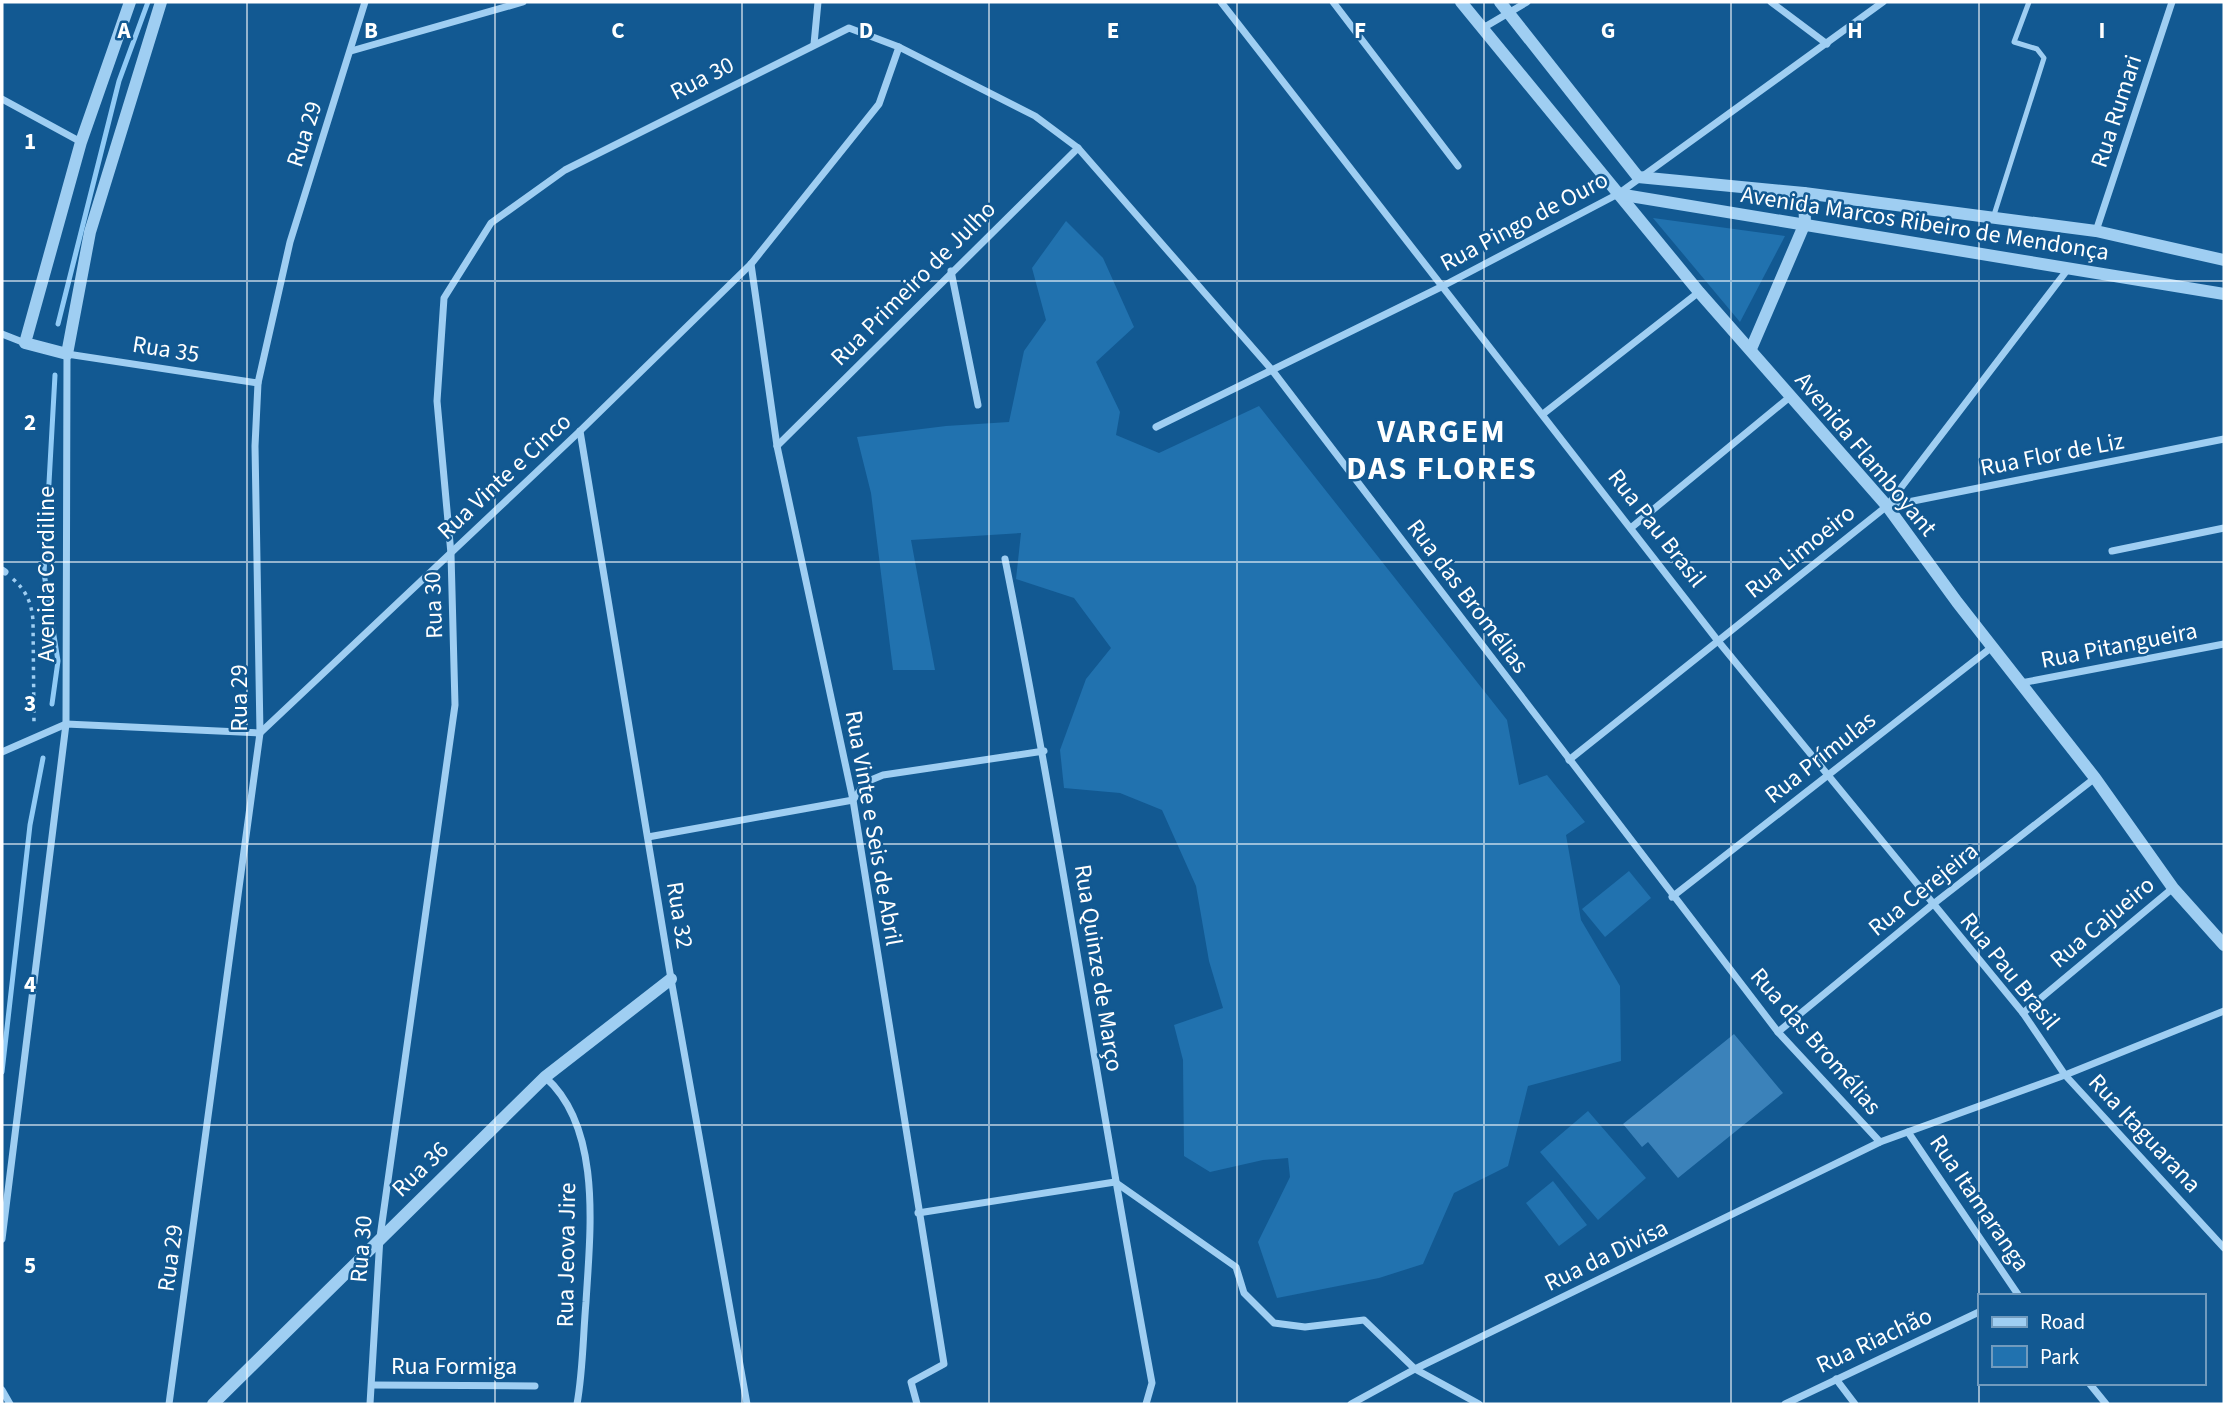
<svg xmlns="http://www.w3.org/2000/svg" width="2226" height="1406" viewBox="0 0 2226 1406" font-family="'Source Sans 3',sans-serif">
<rect width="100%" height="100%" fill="#125992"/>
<g fill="#2172af">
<polygon points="1653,218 1785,236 1740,322"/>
<polygon points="1066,221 1103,258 1134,327 1096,362 1120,412 1116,435 1159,453 1259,406 1507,720 1519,785 1547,775 1585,822 1566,835 1581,920 1620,986 1621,1061 1528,1086 1508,1166 1454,1193 1423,1264 1379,1278 1277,1298 1258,1242 1290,1177 1288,1158 1263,1160 1210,1172 1184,1156 1183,1060 1174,1025 1223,1008 1209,961 1196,886 1162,810 1120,793 1064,788 1060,750 1086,679 1111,648 1074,598 1016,579 1021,533 911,540 935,670 893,670 871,493 857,437 946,426 1009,422 1024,351 1046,320 1032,268"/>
<polygon points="1629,871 1651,898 1605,937 1582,909"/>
<polygon points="1588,1111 1646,1178 1598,1220 1540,1152"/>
<polygon points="1553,1181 1587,1225 1559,1246 1526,1203"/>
</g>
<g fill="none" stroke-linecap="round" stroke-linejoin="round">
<g stroke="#91cbf6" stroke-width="5">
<polyline points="58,324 119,81 148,2"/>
<polyline points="52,704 58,661 44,573 55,375"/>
<polyline points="2,1072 30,825 43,758"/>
</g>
</g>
<polygon fill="#3b82ba" points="1734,1034 1783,1093 1678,1178 1648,1142 1642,1147 1623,1124"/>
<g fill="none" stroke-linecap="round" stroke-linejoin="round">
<path stroke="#9fcef2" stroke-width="3.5" stroke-dasharray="3.5 5" stroke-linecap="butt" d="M 13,579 C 26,591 31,601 33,620 L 34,725"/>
<polyline stroke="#9fcef2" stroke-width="5" points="1993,218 2044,58 2037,49 2014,42 2029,2"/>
<g stroke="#9fcef2" stroke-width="7">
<polyline points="1221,2 1718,641 2023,1013 2065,1075 2224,1248"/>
<polyline points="1333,2 1458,166"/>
<polyline points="1771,2 1827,44"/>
<polyline points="1483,28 1527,2"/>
<polyline points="814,44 818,2"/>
<polyline points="351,51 523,2"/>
<polyline points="2,99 81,142"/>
<polyline points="2096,231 2172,2"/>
<polyline points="751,264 777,446 853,800 944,1364 911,1382 917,1404"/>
<polyline points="951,271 978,405"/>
<polyline points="2,334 25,343"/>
<polyline points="1543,414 1699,292"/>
<polyline points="1156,427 1441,287 1618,194 1883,2"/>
<polyline points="580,431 671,979 747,1404"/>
<polyline points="777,446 1078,148"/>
<polyline points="1888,506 2224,439"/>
<polyline points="1632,527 1791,396"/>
<polyline points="2112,551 2224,528"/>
<path d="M 1005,559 C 1060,833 1101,1109 1152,1383 L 1146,1404"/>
<polyline points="2,570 5,572"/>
<polyline points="2021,683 2224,644"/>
<polyline points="2,752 66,724 260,733 580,431 751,264 879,104 899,47"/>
<polyline points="1569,760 1887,506 2068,269"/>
<polyline points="648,837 853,800 866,782 883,775 1044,751"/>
<polyline points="1672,897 1992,647"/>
<polyline points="2023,1013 2173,888"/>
<polyline points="1778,1032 1932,905 2095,778"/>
<path d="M 545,1077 C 603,1128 590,1233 586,1302 C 583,1336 583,1371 577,1404"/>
<polyline points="1908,1132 2019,1296"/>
<polyline points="918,1213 1115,1182 1236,1267 1244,1293 1274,1323 1305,1327 1364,1320 1415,1369 1479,1404"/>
<polyline points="2,1239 66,724 67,354 258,383"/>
<polyline points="1836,1379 1855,1404"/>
<polyline points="2089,1383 2106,1404"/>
<polyline points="372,1385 535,1386"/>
<polyline points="2,1390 10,1404"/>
<polyline points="169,1404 260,733 255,446 258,383 290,242 365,2"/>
<polyline points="370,1404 380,1237 455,705 451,554 437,401 444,298 491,223 565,170 849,28 899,47 1035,116 1078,148 1272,370 1778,1032 1880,1142"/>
<polyline points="1351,1404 1415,1369 1880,1142 2065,1075 2224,1011"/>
<polyline points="1785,1404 1979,1312"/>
</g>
<g stroke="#9fcef2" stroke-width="12">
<polyline points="130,2 81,142 25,343 67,354 90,232 161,2"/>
<polyline points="1461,2 1699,292 1887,506 1957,602 2095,778 2173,888 2224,945"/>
<polyline points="1500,2 1638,177 1804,193 2096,231 2224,260"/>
<polyline points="1618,194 2224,294"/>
<polyline points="1751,349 1805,223 1804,193"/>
<polyline points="213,1404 545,1077 671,979"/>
</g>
</g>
<path fill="none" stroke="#fff" stroke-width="2" stroke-opacity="0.55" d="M 247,2 L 247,1404M 495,2 L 495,1404M 742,2 L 742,1404M 989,2 L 989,1404M 1237,2 L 1237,1404M 1484,2 L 1484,1404M 1731,2 L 1731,1404M 1979,2 L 1979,1404M 2,281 L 2224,281M 2,562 L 2224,562M 2,844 L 2224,844M 2,1125 L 2224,1125"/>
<g text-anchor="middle" stroke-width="5" stroke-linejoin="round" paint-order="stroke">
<g font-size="24" fill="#fff" stroke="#125992">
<text transform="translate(702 78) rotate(-27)" y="8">Rua 30</text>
<text transform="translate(2116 111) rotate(-72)" y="8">Rua Rumari</text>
<text transform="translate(304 134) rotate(-72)" y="8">Rua 29</text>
<text transform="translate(1524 221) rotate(-28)" y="8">Rua Pingo de Ouro</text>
<text transform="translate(1925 223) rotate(9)" y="8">Avenida Marcos Ribeiro de Mendonça</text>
<text transform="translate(913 283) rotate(-45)" y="8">Rua Primeiro de Julho</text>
<text transform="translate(166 349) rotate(9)" y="8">Rua 35</text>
<text transform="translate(1866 454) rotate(50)" y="8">Avenida Flamboyant</text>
<text transform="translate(2052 454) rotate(-11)" y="8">Rua Flor de Liz</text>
<text transform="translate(504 476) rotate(-43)" y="8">Rua Vinte e Cinco</text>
<text transform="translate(1657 528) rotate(52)" y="8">Rua Pau Brasil</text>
<text transform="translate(1800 551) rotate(-39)" y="8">Rua Limoeiro</text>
<text transform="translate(46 574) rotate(-90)" y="8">Avenida Cordiline</text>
<text transform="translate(1468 596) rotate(53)" y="8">Rua das Bromélias</text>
<text transform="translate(433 605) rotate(-92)" y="8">Rua 30</text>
<text transform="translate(2119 645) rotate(-11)" y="8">Rua Pitangueira</text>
<text transform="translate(239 698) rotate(-90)" y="8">Rua 29</text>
<text transform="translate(1820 757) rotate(-38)" y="8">Rua Prímulas</text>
<text transform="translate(874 828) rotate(80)" y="8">Rua Vinte e Seis de Abril</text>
<text transform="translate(1923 889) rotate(-39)" y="8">Rua Cerejeira</text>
<text transform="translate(680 915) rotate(81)" y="8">Rua 32</text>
<text transform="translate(2102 922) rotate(-40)" y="8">Rua Cajueiro</text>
<text transform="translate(1099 968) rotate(81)" y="8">Rua Quinze de Março</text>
<text transform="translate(2010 971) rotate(51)" y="8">Rua Pau Brasil</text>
<text transform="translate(1816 1041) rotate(49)" y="8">Rua das Bromélias</text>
<text transform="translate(2145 1133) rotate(47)" y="8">Rua Itaguarana</text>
<text transform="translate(420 1169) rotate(-44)" y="8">Rua 36</text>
<text transform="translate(1980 1203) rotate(56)" y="8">Rua Itamaranga</text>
<text transform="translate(361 1249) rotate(-85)" y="8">Rua 30</text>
<text transform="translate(566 1255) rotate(-89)" y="8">Rua Jeova Jire</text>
<text transform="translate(1606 1255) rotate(-26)" y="8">Rua da Divisa</text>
<text transform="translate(170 1258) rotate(-82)" y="8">Rua 29</text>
<text transform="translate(1874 1340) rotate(-25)" y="8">Rua Riachão</text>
<text x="454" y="1374">Rua Formiga</text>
</g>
<g font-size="32" font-weight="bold" letter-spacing="2" fill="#fff" stroke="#125992">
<text x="1442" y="442">VARGEM<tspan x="1442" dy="37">DAS FLORES</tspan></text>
</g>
</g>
<g font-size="23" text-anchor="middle" font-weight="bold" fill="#fff" stroke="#125992" stroke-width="5" stroke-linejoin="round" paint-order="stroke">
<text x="124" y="38">A</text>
<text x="371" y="38">B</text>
<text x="618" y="38">C</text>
<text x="866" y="38">D</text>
<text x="1113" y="38">E</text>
<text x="1360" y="38">F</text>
<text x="1608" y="38">G</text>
<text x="1855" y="38">H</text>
<text x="2102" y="38">I</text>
<text x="30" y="149">1</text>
<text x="30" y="430">2</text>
<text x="30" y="711">3</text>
<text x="30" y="992">4</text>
<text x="30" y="1273">5</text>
</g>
<rect width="2226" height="1406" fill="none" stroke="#ffffff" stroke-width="7"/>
<rect x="1978" y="1294" width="228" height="91" fill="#125992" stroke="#719bbe" stroke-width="2"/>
<rect x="1992" y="1317" width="35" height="10" fill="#9fcef2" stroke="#719bbe" stroke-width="2"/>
<text x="2040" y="1329" font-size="21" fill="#ffffff">Road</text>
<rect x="1992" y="1346" width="35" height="21" fill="#2172af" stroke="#719bbe" stroke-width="2"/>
<text x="2040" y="1364" font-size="21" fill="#ffffff">Park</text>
</svg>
